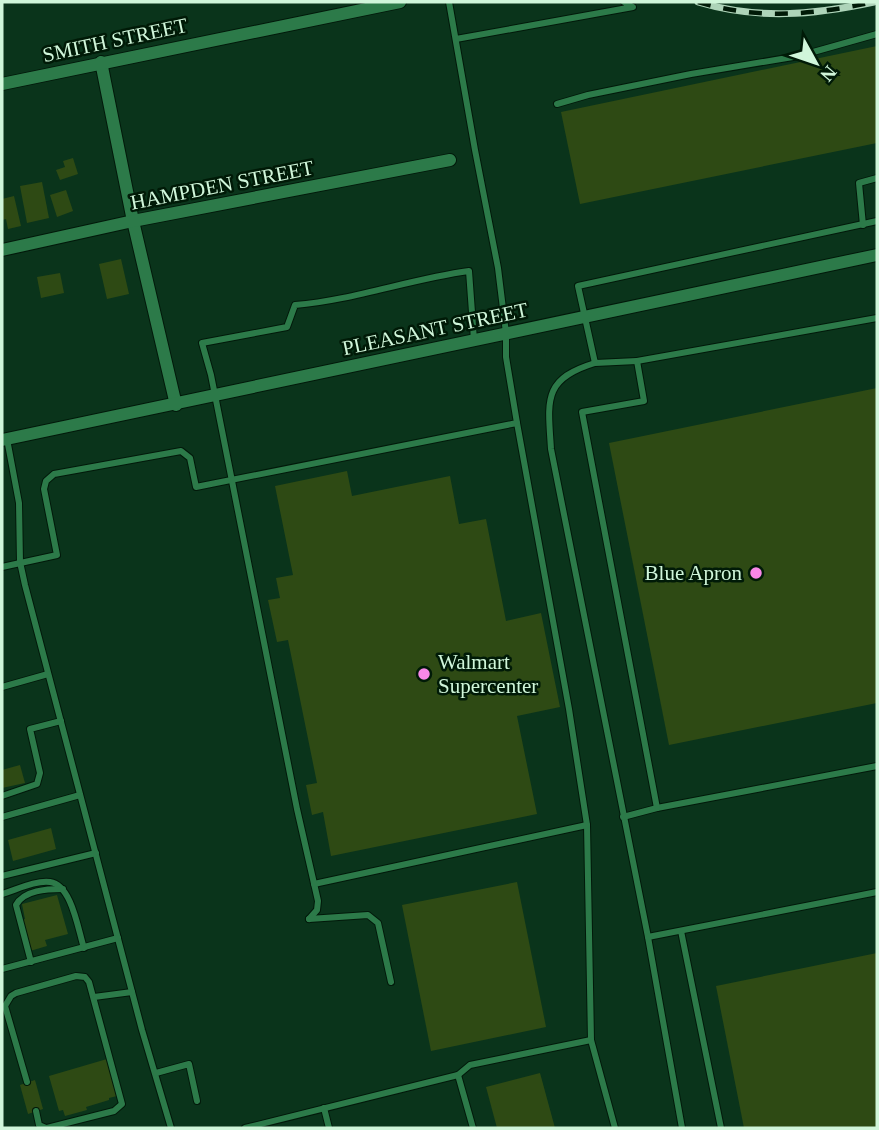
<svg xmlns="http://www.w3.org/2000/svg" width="879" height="1130" viewBox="0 0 879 1130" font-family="Georgia,serif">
<rect width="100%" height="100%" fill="#0a341b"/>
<g fill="#2e4a14">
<polygon points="877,46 877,143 580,204 561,112"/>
<polygon points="73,158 78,174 60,180 56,170 65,167 63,161"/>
<polygon points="42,182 49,218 27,223 20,186"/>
<polygon points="66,190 73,211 57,217 50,195"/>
<polygon points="14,196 21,226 8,229 6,219 2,220 2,199"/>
<polygon points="121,259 129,294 107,299 99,264"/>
<polygon points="60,273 64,293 41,298 37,277"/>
<polygon points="877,388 877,703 669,745 609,443"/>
<polygon points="347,471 352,496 450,476 459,524 486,519 506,621 541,613 560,707 517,716 537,814 331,856 323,812 312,815 306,785 317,783 288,640 277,642 268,600 280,598 276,578 293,575 275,486"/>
<polygon points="20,765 25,783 2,788 2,770"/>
<polygon points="51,828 56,849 13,861 8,840"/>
<polygon points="517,882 546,1027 431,1051 402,905"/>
<polygon points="57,895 68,934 45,940 47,946 30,951 22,920 25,919 22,904"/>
<polygon points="877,953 877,1128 744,1128 716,986"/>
<polygon points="107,1059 117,1096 109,1098 109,1100 86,1107 87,1110 65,1116 63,1110 59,1111 49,1076"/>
<polygon points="540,1073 555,1128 497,1128 486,1087"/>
<polygon points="35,1080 43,1109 28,1114 20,1085"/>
</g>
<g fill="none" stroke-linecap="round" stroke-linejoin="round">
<defs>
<g id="service">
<polyline points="456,39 633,7 624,2"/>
<polyline points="557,104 588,95 691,74 799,56 877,34"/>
<polyline points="863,225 859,183 877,178"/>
<polyline points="877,318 637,361 644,401 582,412 657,808 877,766"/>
<polyline points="637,361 595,363 578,286 877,221"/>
<path d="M 595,363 C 542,379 548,401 551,449 L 648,937"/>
<polyline points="517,423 569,709 587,825 591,1040 615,1128"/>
<polyline points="7,439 19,503 20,562 25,585 142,1030 171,1128"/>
<polyline points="2,567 57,555 44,489 46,481 54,474 181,451 190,458 196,487 517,423 506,357 506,333 498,268 475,150 449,2"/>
<polyline points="2,687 48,674"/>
<polyline points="2,796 37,784 40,773 30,729 61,721"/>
<polyline points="2,817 80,795"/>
<polyline points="623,817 657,808"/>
<polyline points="2,876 96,853"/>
<polyline points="314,884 587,825"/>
<path d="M 2,894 C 16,890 36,880 50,882 C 72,885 78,930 84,948"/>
<path d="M 309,919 L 317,910 L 318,901 L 297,809 L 211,375 L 202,343 L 287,327 L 295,305 C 354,300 410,279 469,271 L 474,340"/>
<polyline points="309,919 368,915 378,923 391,982"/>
<polyline points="681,931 721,1128"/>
<path d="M 31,962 L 16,905 C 24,890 47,889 63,889"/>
<polyline points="2,969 118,938"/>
<polyline points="94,997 132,992"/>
<polyline points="156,1073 189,1064 197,1101"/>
<polyline points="458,1075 473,1128"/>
<polyline points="27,1082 5,1006 11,996 16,993 76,976 85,977 89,982 122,1104 114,1111 47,1128"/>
<polyline points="324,1108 329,1128"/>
<polyline points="36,1111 39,1125 46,1128"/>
<polyline points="245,1128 458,1075 470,1065 591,1040"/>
<polyline points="682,1128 648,937 877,892"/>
</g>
<g id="minor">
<polyline points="101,62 133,221 176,405"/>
<polyline points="2,84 400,2"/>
<polyline points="2,250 133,221 450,160"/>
<polyline points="2,440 877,255"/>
</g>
</defs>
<use href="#service" stroke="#02190a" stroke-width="8"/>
<use href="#minor" stroke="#02190a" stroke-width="14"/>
<use href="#service" stroke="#2c7a49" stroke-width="6"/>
<use href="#minor" stroke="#2c7a49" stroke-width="12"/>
<defs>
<path id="rail" d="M 698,2 C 758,20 813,15 874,2"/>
</defs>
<use href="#rail" stroke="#aed4b9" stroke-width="7"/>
<use href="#rail" stroke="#001a07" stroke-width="4.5" stroke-dasharray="13" stroke-linecap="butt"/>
</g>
<g fill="#f987e8" stroke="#001a07" stroke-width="2.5">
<circle cx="756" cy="573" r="7"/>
<circle cx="424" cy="674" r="7"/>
</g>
<g text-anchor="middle" stroke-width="5" stroke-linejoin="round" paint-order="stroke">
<g font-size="21" fill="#d0f6da" stroke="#001a07">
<text transform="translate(115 40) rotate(-12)" y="7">SMITH STREET</text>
<text transform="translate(222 185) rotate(-11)" y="7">HAMPDEN STREET</text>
<text transform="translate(435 329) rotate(-12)" y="7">PLEASANT STREET</text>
</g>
<g font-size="21" fill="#d0f6da" stroke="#001a07" text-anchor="end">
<text x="742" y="580">Blue Apron</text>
<text x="438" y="669" text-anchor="start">Walmart<tspan x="438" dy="24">Supercenter</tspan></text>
</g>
</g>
<rect width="879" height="1130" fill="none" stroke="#d0f6da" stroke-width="7"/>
<g transform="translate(816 63) rotate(130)" stroke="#001a07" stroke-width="5" paint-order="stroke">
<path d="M0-5L12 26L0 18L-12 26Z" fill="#d0f6da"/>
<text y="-10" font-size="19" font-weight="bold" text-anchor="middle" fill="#d0f6da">N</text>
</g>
</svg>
